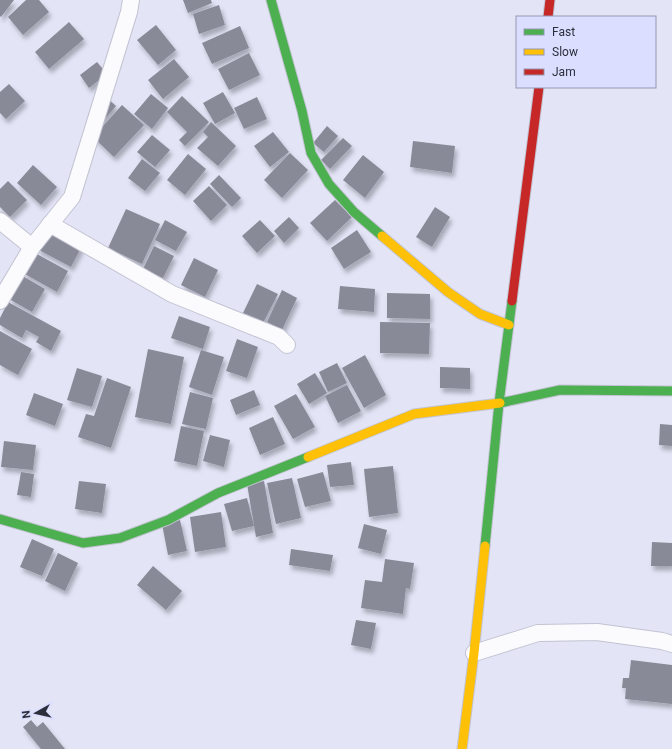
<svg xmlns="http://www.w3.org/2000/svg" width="672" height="749" viewBox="0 0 672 749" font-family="Roboto,sans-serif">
<defs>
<filter id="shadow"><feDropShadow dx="2.5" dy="4.5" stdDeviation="2" flood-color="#0004"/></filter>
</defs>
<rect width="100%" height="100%" fill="#e3e5f7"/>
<g fill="#898a97" filter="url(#shadow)">
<polygon points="0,0 14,0 1,17 0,16"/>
<polygon points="26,0 39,0 49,12 23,35 8,17"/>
<polygon points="183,0 211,0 212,3 188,13"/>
<polygon points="219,5 225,25 199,34 193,14"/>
<polygon points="69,22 84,39 49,69 35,52"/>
<polygon points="156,25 176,50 158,65 137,40"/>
<polygon points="240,26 249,48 212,64 202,43"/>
<polygon points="249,53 260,75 229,90 218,69"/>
<polygon points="174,59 189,77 163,99 148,80"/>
<polygon points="97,62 107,74 89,88 80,75"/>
<polygon points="9,84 25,101 6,119 0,113 0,92"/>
<polygon points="223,92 235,113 215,124 203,103"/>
<polygon points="151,94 168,108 152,129 134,114"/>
<polygon points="105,96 116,106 100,125 88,114"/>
<polygon points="182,96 209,122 185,146 179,140 187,132 167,112"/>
<polygon points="257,97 267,119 244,129 234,108"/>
<polygon points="122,105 144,125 114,157 93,137"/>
<polygon points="211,122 236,146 218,166 197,148 208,137 203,132"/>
<polygon points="327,126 338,136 324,152 313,143"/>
<polygon points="273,132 289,152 270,167 254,146"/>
<polygon points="152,135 170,150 155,167 137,152"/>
<polygon points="343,138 352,146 330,169 321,160"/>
<polygon points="413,141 455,146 452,173 410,167"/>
<polygon points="290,153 308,170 282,198 264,180"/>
<polygon points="188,154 206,169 185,195 167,180"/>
<polygon points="363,155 384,172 365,198 343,180"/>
<polygon points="142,159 160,173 145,191 128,178"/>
<polygon points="33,165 57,187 41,205 17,183"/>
<polygon points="219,175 241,198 232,207 210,184"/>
<polygon points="8,181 27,200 10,217 0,207 0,189"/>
<polygon points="209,186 227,205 211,221 193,201"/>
<polygon points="335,200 352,217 327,241 310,223"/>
<polygon points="435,207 450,217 432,247 416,237"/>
<polygon points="126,209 160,224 142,264 108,248"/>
<polygon points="289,217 299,228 284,243 274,231"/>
<polygon points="165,220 187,232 176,251 155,240"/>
<polygon points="260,220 275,236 257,253 242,236"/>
<polygon points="48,228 82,246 71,267 37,249"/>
<polygon points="357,230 371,252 344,269 331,248"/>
<polygon points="154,246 174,256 163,278 143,269"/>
<polygon points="35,253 68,271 57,292 23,273"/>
<polygon points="194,258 218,270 205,297 181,285"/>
<polygon points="21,275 45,289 32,312 9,299"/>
<polygon points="257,284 278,294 262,325 242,315"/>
<polygon points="340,286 375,289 374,312 338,309"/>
<polygon points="282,290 297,298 282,330 267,322"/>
<polygon points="387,293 430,294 430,319 387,318"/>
<polygon points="8,302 61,331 51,351 36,342 39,337 26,330 22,338 0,325 0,318"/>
<polygon points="179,316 210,327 203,349 171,338"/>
<polygon points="380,322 430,323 429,354 380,353"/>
<polygon points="0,331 32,349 18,375 0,365"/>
<polygon points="237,339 258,347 247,378 226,371"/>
<polygon points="148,349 184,357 171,424 135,417"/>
<polygon points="201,350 224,357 212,395 189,387"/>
<polygon points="365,355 386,395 364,408 342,368"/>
<polygon points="337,363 347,383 328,392 319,372"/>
<polygon points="440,367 470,368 470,389 440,388"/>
<polygon points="77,368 102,376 92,407 67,400"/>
<polygon points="315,373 327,393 309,404 297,384"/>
<polygon points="107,378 131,387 111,448 78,437 86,414 94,416"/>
<polygon points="347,385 361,411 338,423 325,396"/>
<polygon points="254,390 260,405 236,415 230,400"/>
<polygon points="190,392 213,398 206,429 182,424"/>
<polygon points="34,393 63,404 55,426 26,415"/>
<polygon points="296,394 315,427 293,439 274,406"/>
<polygon points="273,417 285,444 260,455 249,428"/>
<polygon points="660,424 672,425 672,446 659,445"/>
<polygon points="181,426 204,431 197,466 174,461"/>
<polygon points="210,435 230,440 224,467 203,461"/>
<polygon points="4,441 36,445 33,470 1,467"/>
<polygon points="351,462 354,485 330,487 327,465"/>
<polygon points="393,466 398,513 369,517 364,469"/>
<polygon points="21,472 34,474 31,497 17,495"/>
<polygon points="323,472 331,501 305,507 297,479"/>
<polygon points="292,478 301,518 276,524 267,483"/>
<polygon points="79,481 106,484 102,513 75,509"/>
<polygon points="264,481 273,533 256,537 247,484"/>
<polygon points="247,498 254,526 232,531 224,504"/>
<polygon points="221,512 226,547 195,552 190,517"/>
<polygon points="180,520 187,551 168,555 162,524"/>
<polygon points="364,524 387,530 381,554 358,548"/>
<polygon points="32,539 54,549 42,576 20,567"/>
<polygon points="652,542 672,543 672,566 651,566"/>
<polygon points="291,549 333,555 330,571 289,565"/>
<polygon points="58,553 78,563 65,591 45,581"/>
<polygon points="385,559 414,563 410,589 406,588 403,614 361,608 365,580 382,582"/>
<polygon points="153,566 182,591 166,610 137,585"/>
<polygon points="356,620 376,623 371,649 351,645"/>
<polygon points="631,660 672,665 672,704 625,699 626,688 622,688 623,678 629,678"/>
<polygon points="31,720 37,727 43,722 65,749 41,749 23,727"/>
</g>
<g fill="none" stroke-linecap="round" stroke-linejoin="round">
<defs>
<g id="street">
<polyline points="0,221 32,247"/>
<polyline points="50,224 172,294 279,337 287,345"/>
<polyline points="0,301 32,247 72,197 129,12 131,0"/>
<polyline points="474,653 538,633 597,632 662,641 672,644"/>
</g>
<g id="fast">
<polyline points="271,0 302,111 311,153 329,184 354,212 382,236"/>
<polyline points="500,403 560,390 672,391"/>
<polyline points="0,519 83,543 120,538 168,520 218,493 308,457"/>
<polyline points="485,546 499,403 512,301"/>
</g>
<g id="slow">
<polyline points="382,236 448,292 480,314 509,325"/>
<polyline points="308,457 414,414 500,403"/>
<polyline points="462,749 474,653 485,546"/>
</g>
<g id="jam">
<polyline points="548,17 550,0"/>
<polyline points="512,301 539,87"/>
</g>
</defs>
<use href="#street" stroke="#c2c3d1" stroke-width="18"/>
<use href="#fast" stroke="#c2c3d1" stroke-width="11"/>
<use href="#slow" stroke="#c2c3d1" stroke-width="11"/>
<use href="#jam" stroke="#c2c3d1" stroke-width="11"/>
<use href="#street" stroke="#fbfbfe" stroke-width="16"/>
<use href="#fast" stroke="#4caf50" stroke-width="9"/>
<use href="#slow" stroke="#ffc107" stroke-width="9"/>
<use href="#jam" stroke="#c62828" stroke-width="9"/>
</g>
<rect x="516" y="16" width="140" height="72" fill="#dbdeff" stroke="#9598b1"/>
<rect x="524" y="29" width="20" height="6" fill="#4caf50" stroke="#9598b1"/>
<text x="552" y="36" font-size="12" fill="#2d2e3b">Fast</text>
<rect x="524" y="49" width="20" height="6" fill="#ffc107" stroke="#9598b1"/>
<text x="552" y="56" font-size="12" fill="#2d2e3b">Slow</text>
<rect x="524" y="69" width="20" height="6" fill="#c62828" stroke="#9598b1"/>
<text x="552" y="76" font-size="12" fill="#2d2e3b">Jam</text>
<g transform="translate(36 713) rotate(262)" stroke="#dbdeff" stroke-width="3" paint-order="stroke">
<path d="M0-3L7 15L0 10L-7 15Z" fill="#2d2e3b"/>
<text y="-6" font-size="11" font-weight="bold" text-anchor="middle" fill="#2d2e3b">N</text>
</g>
</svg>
